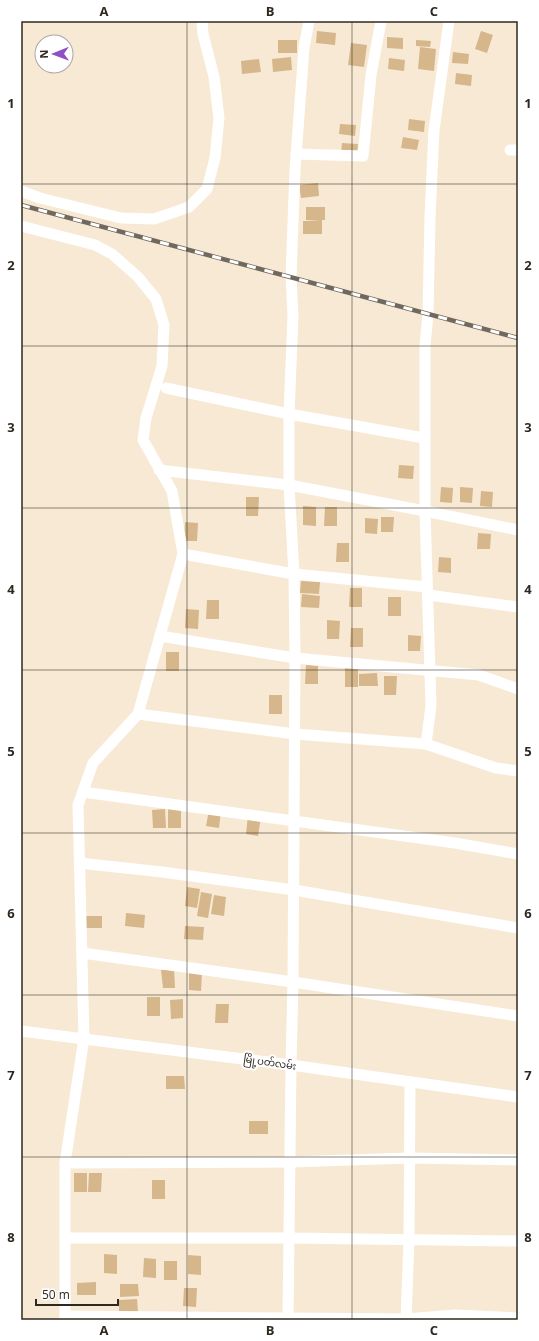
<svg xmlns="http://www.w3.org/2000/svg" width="539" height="1341" viewBox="0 0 539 1341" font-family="'Open Sans','Noto Sans Myanmar',sans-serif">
<rect width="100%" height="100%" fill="#f8e9d5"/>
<g fill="#d6b68b">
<polygon points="317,31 336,33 335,45 316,43"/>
<polygon points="481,31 493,35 487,53 475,49"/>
<polygon points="387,37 403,38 403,49 387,48"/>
<rect x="278" y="40" width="19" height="13"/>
<polygon points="416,40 431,41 430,47 416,46"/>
<polygon points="351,43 367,45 364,67 348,65"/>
<polygon points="420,47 436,49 434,71 418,69"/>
<polygon points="453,52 469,54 468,64 452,63"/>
<polygon points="291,57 292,70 273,72 272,59"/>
<polygon points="389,58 405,60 404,71 388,69"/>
<polygon points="259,59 261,72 242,74 241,61"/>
<polygon points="456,73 472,75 471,86 455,84"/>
<polygon points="409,119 425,121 424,132 408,130"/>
<polygon points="340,124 356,125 355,136 339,134"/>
<polygon points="403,137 419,140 417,150 401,148"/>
<polygon points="342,143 358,144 357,155 341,153"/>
<polygon points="318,183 319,196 301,198 299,185"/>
<polygon points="306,207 325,207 325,220 322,220 322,234 303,234 303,221 320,221 306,220"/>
<polygon points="399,465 414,466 413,479 398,478"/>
<polygon points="441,487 453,488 452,503 440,502"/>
<polygon points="460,487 473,488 472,503 460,502"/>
<polygon points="481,491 493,492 492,507 480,506"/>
<polygon points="246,497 259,497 258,516 246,516"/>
<polygon points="303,506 316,507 316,526 303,525"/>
<polygon points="325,507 337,507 337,526 324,526"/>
<polygon points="381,517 394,517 393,532 381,532"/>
<polygon points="365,518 378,519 377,534 365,533"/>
<polygon points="185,522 198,523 197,541 184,541"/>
<polygon points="478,533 491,534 490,549 477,549"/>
<polygon points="337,543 349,543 349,562 336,562"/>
<polygon points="439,557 451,558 451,573 438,572"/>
<polygon points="301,581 320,582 319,594 300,593"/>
<polygon points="350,588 362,588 362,607 349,607"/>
<polygon points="302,594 320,596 319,608 301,607"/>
<rect x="388" y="597" width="13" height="19"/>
<polygon points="207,600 219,600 219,619 206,619"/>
<polygon points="186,609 199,610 198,629 185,628"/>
<polygon points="327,620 340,621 339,639 327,639"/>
<polygon points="351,628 363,628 363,647 350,647"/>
<polygon points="408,635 421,636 420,651 408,651"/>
<rect x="166" y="652" width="13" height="19"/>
<polygon points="306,665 318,666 318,684 305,684"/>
<rect x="345" y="668" width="13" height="19"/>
<polygon points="377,673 378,686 359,686 359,674"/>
<polygon points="384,676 397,676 396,695 384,695"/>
<rect x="269" y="695" width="13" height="19"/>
<polygon points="165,809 166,828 153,828 152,810"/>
<rect x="168" y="809" width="13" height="19"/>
<polygon points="209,810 221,811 219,828 206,826"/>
<polygon points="248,815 261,817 258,836 246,834"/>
<polygon points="187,887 200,889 197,908 185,906"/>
<polygon points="201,892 212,894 208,918 197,916"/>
<polygon points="214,895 226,897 224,916 211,914"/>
<polygon points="126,913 145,915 144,928 125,926"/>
<rect x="83" y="916" width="19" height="12"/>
<polygon points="185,926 204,927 203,940 184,939"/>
<polygon points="174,969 175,988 163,988 161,970"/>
<polygon points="189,971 202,972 201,991 189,990"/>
<rect x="147" y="997" width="13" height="19"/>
<polygon points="183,999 183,1018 171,1019 170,1000"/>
<polygon points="216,1004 229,1004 228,1023 215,1023"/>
<polygon points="166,1076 184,1076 185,1089 166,1089"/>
<rect x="249" y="1121" width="19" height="13"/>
<rect x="74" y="1173" width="13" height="19"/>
<polygon points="89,1173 102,1173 101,1192 88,1192"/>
<rect x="152" y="1180" width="13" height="19"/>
<polygon points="104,1254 117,1255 117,1274 104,1273"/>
<polygon points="188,1255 201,1256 201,1275 188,1274"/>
<polygon points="144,1258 156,1259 156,1278 143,1277"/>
<rect x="164" y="1261" width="13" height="19"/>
<polygon points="96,1282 96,1295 77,1295 77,1283"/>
<polygon points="120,1284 138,1284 139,1296 120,1297"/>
<polygon points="184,1288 197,1288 196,1307 183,1306"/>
<polygon points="137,1299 138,1312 119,1312 119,1300"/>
</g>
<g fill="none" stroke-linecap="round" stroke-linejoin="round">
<g stroke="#fff" stroke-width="11">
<polyline points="510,150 518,150"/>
<polyline points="296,154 363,156 371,75 381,21"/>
<polyline points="21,191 40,198 121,218 154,219 189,207 207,189 215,158 219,118 214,77 203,34 202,21"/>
<polyline points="21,226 95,245 112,254 138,277 156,299 164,325 162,366 146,418 143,440 172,491 183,554 138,714 93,763 78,805 84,1038 65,1163 65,1320"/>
<polyline points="166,388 289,414 424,438"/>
<polyline points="159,470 289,485 425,511 518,530"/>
<polyline points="183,554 294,574 427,587"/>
<polyline points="428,595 518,607"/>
<polyline points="160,636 295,658 479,675 518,689"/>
<polyline points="138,714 295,734 426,744 496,768 518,771"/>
<polyline points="426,744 431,706 425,511 425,345 428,314 430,217 434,130 449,21"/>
<polyline points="83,792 455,843 518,854"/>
<polyline points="79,863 162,872 294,890 518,928"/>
<polyline points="82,953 293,982 518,1016"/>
<polyline points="21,1031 291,1065 518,1097"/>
<polyline points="65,1163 290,1162 409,1158 518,1160"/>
<polyline points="65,1238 289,1238 518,1241"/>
<polyline points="65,1316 406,1319 455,1315 518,1318"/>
<polyline points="288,1320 291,1065 293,982 295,658 294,574 289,485 289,414 293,315 291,277 295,170 304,48 309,21"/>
<polyline points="406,1320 409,1240 410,1082"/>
</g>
<defs>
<polyline id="rail" points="21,205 518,338"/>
</defs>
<use href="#rail" stroke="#72695e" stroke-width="4.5"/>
<use href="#rail" stroke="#fff" stroke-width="3" stroke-dasharray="9" stroke-linecap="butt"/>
</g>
<path fill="none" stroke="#2e2821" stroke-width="1" stroke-opacity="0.55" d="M 187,21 L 187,1320M 352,21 L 352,1320M 21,184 L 518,184M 21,346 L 518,346M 21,508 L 518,508M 21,670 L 518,670M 21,833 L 518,833M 21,995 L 518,995M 21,1157 L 518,1157"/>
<g text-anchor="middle" stroke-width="4" stroke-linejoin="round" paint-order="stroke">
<g font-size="10" fill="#2e2821" stroke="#fff">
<text transform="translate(270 1062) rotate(8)" y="4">မြို့ပတ်လမ်း</text>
</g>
</g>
<rect width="539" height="1341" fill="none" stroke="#ffffff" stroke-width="44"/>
<g transform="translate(54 54) rotate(269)"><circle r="19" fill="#ffffff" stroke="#aba9a6"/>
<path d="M0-3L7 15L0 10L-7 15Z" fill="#8f4fc5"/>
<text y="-6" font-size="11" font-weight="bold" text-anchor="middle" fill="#2e2821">N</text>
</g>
<path d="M36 1299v6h82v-6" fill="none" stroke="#2e2821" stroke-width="2"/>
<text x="42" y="1299" font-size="12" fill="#2e2821" stroke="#ffffff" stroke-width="3" paint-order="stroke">50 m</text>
<rect x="22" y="22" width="495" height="1297" fill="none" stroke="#2e2821" stroke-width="1.5"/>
<g font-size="13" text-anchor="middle" font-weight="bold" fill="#2e2821">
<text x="104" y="16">A</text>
<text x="270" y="16">B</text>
<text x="434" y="16">C</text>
<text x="11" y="108">1</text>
<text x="528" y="108">1</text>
<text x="11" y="270">2</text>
<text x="528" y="270">2</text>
<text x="11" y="432">3</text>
<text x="528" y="432">3</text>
<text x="11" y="594">4</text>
<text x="528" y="594">4</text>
<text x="11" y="756">5</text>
<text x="528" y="756">5</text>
<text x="11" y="918">6</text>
<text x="528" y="918">6</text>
<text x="11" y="1080">7</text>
<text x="528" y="1080">7</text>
<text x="11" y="1242">8</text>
<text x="528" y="1242">8</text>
<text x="104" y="1335">A</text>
<text x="270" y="1335">B</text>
<text x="434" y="1335">C</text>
</g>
</svg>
